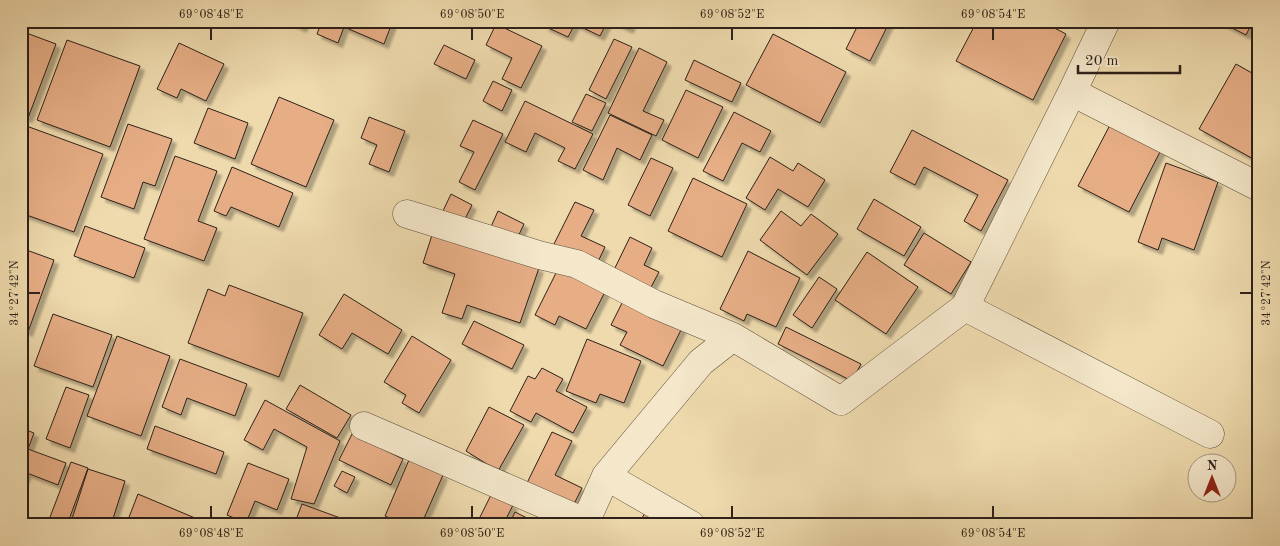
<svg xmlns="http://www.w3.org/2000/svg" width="1280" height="546" font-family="'Old Standard TT',serif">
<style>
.building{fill:#e7ae86;stroke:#2d2019;filter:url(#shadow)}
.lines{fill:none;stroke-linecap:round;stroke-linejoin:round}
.street-casing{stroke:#5d4e3e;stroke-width:29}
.street{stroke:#f4e7ca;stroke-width:28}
.ticks{fill:none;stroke:#2d2019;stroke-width:2}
.neatline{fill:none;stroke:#2d2019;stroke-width:2}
.ticks-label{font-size:12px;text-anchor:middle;fill:#2d2019}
</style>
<defs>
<filter id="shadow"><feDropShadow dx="4.5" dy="4.5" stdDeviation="1" flood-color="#0004"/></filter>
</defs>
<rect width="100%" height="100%" fill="#eedaad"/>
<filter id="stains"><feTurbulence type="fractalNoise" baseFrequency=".004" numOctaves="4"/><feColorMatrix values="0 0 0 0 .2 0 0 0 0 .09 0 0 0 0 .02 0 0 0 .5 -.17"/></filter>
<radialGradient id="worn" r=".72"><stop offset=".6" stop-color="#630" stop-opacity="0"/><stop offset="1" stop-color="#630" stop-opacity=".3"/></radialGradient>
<path class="building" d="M288,21h17l-3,7z
M322,21h66l4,2 -8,21 -40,-17 -6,16 -21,-9z
M547,21h58l2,1 -7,14 -25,-12 -7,13 -24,-11z
M612,21h20l-3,8z
M860,21h30l-20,40 -24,-12z
M977,21h64l25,13 -33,66 -77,-39z
M1218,21h35l-7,14z
M496,24l46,22 -21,42 -19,-9 10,-21 -26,-13z
M21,31l35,13 -28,74 -7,-2z
M773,34l73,38 -26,51 -74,-38z
M614,39l18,8 -26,52 -17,-9z
M67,40l73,26 -30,81 -73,-27z
M179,43l45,21 -18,37 -25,-12 -4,9 -20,-9z
M444,45l31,15 -9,19 -32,-15z
M639,48l28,14 -24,49 21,9 -8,16 -48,-23z
M694,60l47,23 -9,19 -47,-22z
M1236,64l23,13v81l-2,3 -58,-32z
M493,81l19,9 -10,21 -19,-10z
M686,90l37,17 -25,51 -36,-18z
M586,94l20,9 -14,28 -20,-9z
M279,97l55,23 -28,67 -55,-23z
M525,101l68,33 -18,35 -17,-8 7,-13 -30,-15 -9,19 -21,-10z
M208,108l40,15 -13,36 -41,-16z
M734,112l37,19 -11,21 -18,-9 -19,38 -20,-10z
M610,115l42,20 -12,25 -23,-12 -14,32 -20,-10z
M369,117l36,14 -16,41 -20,-8 8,-19 -16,-7z
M473,120l30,14 -28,56 -16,-8 15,-30 -14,-6z
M21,124l82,30 -29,78 -53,-19z
M128,124l44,15 -17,47 -12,-4 -9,27 -33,-12z
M1110,125l51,25 -32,62 -51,-26z
M912,130l96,50 -27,51 -17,-10 14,-26 -54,-28 -9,18 -25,-13z
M175,156l42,15 -19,50 19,7 -13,33 -60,-22z
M770,157l23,14 5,-8 27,17 -17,27 -30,-18 -13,21 -19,-12z
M651,158l22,10 -23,48 -22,-11z
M1166,163l52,19 -24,68 -32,-12 -4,12 -20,-8z
M232,167l61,26 -14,34 -48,-20 -5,9 -12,-5z
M693,178l54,26 -25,53 -54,-26z
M451,194l21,11 -10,20 -21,-10z
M874,199l47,28 -17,29 -47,-27z
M575,202l19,8 -13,26 24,11 -10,21 -43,-20z
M498,211l26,13 -8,17 -26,-12z
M781,211l20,15 10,-12 27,20 -31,41 -47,-35z
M85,226l60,22 -11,30 -60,-22z
M433,232l106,36 -19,55 -53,-18 -5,14 -20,-6 13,-39 -32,-11z
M924,233l47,29 -20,32 -47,-29z
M630,237l22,11 -8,17 15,7 -10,19 -37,-17z
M21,248l33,12 -26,72 -7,-3z
M748,251l52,27 -24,49 -29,-13 -3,7 -24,-12z
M867,252l51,35 -32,47 -51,-34z
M561,263l47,23 -22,43 -27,-13 -4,9 -20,-10z
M819,277l18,12 -25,39 -19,-13z
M229,285l74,28 -24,64 -91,-34 20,-54 17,7z
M344,294l58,36 -14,24 -36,-21 -10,16 -23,-14z
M624,299l58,29 -19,38 -43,-21 7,-13 -16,-7z
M53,314l59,21 -19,52 -59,-21z
M474,321l50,24 -12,24 -50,-25z
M786,327l75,37 -9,17 -74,-37z
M117,336l53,20 -29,80 -54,-20z
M412,336l39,24 -32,53 -17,-10 4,-8 -22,-13z
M587,339l54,22 -17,42 -24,-9 -4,9 -30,-12z
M180,359l67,25 -12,32 -48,-18 -6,17 -19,-8z
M542,368l21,11 -7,12 31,16 -14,26 -37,-20 -5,9 -21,-11 18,-35 7,3z
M300,385l51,30 -14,23 -51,-29z
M66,387l23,8 -19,53 -24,-9z
M265,400l75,41 -26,63 -23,-5 16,-52 -33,-18 -11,21 -19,-10z
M489,407l35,18 -26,46 -32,-20z
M155,426l69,26 -8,22 -69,-25z
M21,428l13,5 -6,16 38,14 -8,22 -31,-12 -6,13z
M552,432l20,9 -17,34 27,13 -9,18 -46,-23z
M352,434l51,25 -12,26 -52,-25z
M409,460l34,15 -22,50h-16l-20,-9z
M71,462l17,6 -21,57h-20z
M248,463l41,16 -12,31 -22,-9 -9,22 -19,-8z
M88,469l37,12 -14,44h-41z
M342,471l13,6 -8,16 -13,-7z
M492,493l21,12 -10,20h-27z
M138,494l57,24 -2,7h-67z
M302,504l41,15 -2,6h-47z
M515,512l26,13h-32z
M645,513l19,12h-26z"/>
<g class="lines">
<g class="street-casing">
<path id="street" d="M1072,92l187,95
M407,214l132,41 38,9 77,40 79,33
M965,307l245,127
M364,426l221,96
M606,476l85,49
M584,525l22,-49 95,-114 32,-25 108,64 124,-94 107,-215 34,-71"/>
</g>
<use href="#street" class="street"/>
</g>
<path class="ticks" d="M211,28v12M472,28v12M732,28v12M993,28v12M28,293h12M1240,293h12M211,506v12M472,506v12M732,506v12M993,506v12"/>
<rect width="1280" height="546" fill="none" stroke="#eedaad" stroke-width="55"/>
<g transform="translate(1212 478)"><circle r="24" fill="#f4e7ca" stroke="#a49783"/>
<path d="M0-4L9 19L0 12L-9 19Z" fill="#8f2418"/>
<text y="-8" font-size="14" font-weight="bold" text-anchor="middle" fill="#2d2019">N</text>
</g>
<path d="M1078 65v8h102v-8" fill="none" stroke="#2d2019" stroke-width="2.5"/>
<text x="1085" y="65" font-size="15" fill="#2d2019" stroke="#f4e7ca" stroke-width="4" paint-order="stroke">20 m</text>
<rect x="28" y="28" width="1224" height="490" class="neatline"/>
<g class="ticks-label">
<text x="211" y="18">69°08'48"E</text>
<text x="472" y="18">69°08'50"E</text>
<text x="732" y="18">69°08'52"E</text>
<text x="993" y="18">69°08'54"E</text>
<text transform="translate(14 293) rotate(-90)" y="4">34°27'42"N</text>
<text transform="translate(1266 293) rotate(-90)" y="4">34°27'42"N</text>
<text x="211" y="537">69°08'48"E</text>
<text x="472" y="537">69°08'50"E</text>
<text x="732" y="537">69°08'52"E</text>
<text x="993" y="537">69°08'54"E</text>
</g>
<rect width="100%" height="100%" filter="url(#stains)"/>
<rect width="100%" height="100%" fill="url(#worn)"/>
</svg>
